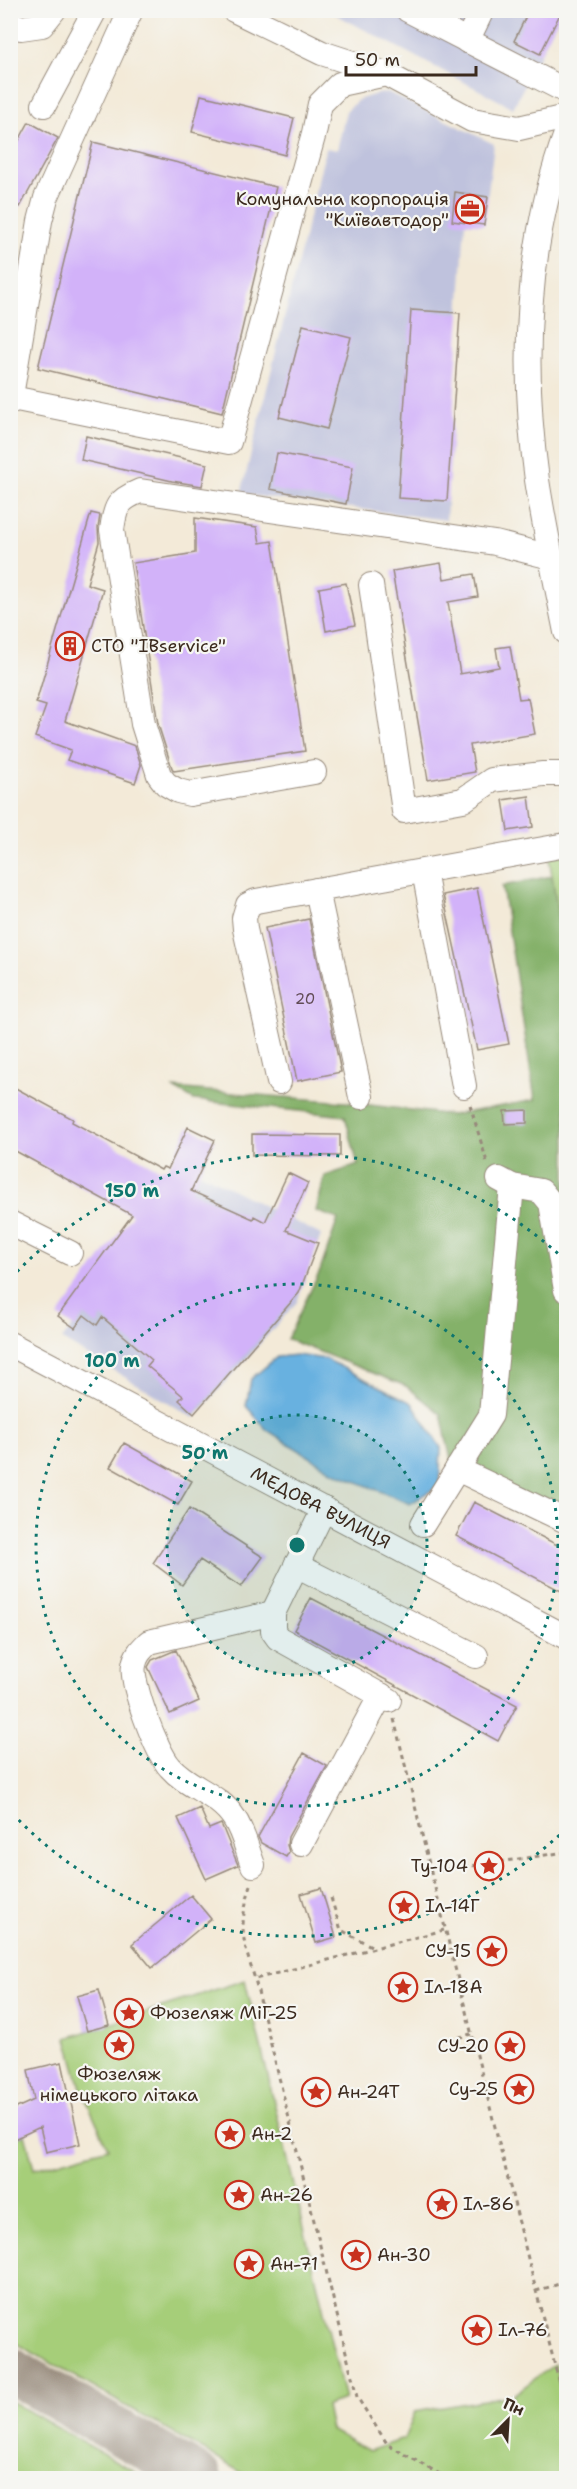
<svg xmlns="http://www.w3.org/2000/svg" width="577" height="2489" font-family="'Shantell Sans',sans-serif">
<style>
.industrial{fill:#bfc2dd}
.green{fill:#a6ce79;stroke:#707c4c;stroke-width:1.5}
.forest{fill:#84b169;stroke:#606e44;stroke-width:1.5}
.water{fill:#68b1e0;stroke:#526e7f;stroke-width:1.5}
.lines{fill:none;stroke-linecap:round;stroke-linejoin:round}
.taxiway{stroke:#978a7b;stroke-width:46}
.building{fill:#d2b2f9}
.minor-casing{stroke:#978a7b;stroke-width:26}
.path{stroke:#978a7b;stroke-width:3;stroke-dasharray:4.5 4.5;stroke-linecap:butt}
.minor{stroke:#fff;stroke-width:24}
.ring{fill:none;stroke:#0f766e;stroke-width:3;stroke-dasharray:3 6}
.labels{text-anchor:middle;stroke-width:4.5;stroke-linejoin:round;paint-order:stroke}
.number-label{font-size:15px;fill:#614c55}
.poi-label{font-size:18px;fill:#3b2a1e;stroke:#f6f6f2;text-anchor:start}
.street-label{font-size:18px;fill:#3b2a1e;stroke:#f6f6f2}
.centre{fill:#0f766e;stroke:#f6f6f2;stroke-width:3}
.ring-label{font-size:18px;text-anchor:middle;font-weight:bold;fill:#0f766e;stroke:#f6f6f2;stroke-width:4.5;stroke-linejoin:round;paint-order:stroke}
</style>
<rect width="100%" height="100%" fill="#f6f6f2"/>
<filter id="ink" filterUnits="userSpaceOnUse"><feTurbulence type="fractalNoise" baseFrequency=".0167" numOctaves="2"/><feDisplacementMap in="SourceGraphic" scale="12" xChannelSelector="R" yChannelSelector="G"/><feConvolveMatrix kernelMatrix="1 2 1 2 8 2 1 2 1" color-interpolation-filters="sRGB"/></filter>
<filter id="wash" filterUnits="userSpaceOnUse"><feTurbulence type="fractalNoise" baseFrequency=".008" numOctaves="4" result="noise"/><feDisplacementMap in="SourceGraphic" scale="24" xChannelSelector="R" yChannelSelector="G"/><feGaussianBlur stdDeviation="1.35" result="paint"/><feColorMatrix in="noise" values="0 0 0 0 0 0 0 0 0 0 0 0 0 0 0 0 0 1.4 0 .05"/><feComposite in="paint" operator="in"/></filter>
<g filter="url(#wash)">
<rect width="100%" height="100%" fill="#f3ead8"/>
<path class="industrial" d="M329,11h233l-49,97z
M389,93l105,51 -10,81 -19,-2 -19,297 -205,-26 85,-346 11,2 9,-39 12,-11 18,-6z
M197,1171l124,64 -24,67 -103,116 -132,-78z"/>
<path class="green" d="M566,854v110l-17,-107z
M245,1980l100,420 -19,6 5,24 38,21 35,-12 11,-27 98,-17 42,-31 5,22 6,4v88h-315l-240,-138 -1,-199 15,-7 9,35 74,-21 -27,-60 -14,-50z
M10,2401h1l135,77h-135z"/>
<path class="forest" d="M552,876l14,95v544l-115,-55 -10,-46 -35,-28 -119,-47 33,-68 18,-52 -22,-8 9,-35 33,-11 -13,-49 -151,-16 -21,-12 172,14 107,13 83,-15 -33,-214z"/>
<path class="water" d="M296,1355l30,4 86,44 29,45 -2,38 -29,18 -78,-33 -65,-41 -21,-24 5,-27 26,-22z"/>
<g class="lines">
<path class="taxiway" d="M10,2370l189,108"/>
</g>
<g id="blocks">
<path class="building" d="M529,10h33l-22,44 -26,-13z
M201,95l93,23 -9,37 -93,-23z
M29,122l29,16 -38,69 -10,-5v-45z
M93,142l183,45 -54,226 -184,-45z
M455,192l33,5 -4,28 -32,-4z
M411,310l49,3 -13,188 -49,-3z
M303,325l48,12 -24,92 -48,-12z
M86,436l121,28 -5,22 -30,-5 -91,-21z
M277,453l76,14 -7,37 -76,-15z
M91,513l9,2 -2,13 1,14 -12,42 16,5 -38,132 70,25 6,19 -6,18 -68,-23 4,-10 -36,-13 11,-31 -10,-3z
M195,518l62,9 3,16 12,-2 33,210 -131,20 -2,-3 -14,-44 -25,-161 62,-10z
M441,563l3,16 30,-5 4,23 -30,5 12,72 39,-7 -3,-19 14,-2 9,53 9,-1 7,36 -65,11 5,27 -47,8 -36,-209z
M346,583l9,42 -29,6 -7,-43z
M529,796l4,31 -25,4 -5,-31z
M477,888l32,156 -32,6 -34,-155z
M309,919l32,153 -44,9 -32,-153z
M10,1085l63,34 -1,3 89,48 2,-3 5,2 20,-42 27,13 -24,51 62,28 1,-3 11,6 23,-49 20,10 -22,47 32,13 -19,50 -105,121 -15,-14 4,-4 -36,-30 5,-6 -50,-43 -5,8 -13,-10 -9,13 -17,-12 74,-101 -122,-67z
M527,1110v13l-22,1 -1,-13z
M252,1134l88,1v21l-88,-1z
M124,1443l68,38 -14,24 -68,-38z
M474,1502l93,48v44l-111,-58z
M189,1509l74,48 -22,30 -41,-27 -18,25 -29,-22z
M311,1598l206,107 -19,36 -204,-111z
M176,1650l23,51 -29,13 -22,-47 4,-7z
M304,1753l23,13 -39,71 -1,8 2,7 -3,5 -25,-14 -3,-6z
M200,1808l9,21 12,-5 1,2 16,39 -32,14 -28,-61z
M321,1888l15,49 -20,6 -15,-49z
M191,1895l20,24 -59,49 -20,-24z
M99,1990l10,35 -22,6 -10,-35z
M62,2062l18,82 -34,8 -6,-25 -30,14v-30l24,-11 -6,-30z"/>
</g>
</g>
<g filter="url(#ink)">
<use href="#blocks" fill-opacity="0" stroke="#978a7b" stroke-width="1.5"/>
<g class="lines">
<g class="minor-casing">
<g id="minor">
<path d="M234,10l88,43 64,21 86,46 47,8 47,-11"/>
<path d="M408,10l158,81"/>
<path d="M10,23l11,5 21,-3 12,-15"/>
<path d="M467,41l15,-31"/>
<path d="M44,105l51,-95"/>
<path d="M566,134c-40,109 -45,232 -29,346 8,51 19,102 29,152"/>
<path d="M12,398l217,44 85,-309 6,-29 20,-20 46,-10"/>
<path d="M10,402l30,-181 6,-23 85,-188"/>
<path d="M371,585l33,226 59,-11 29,-20 51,-6h23"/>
<path d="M314,772l-124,22 -12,-3 -12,-7 -7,-9 -16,-51 -31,-194c3,-24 6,-30 28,-39l355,52 56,14"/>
<path d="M424,871l40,215"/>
<path d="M317,890l44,207"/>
<path d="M279,1082l-34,-153 -1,-11 4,-13 8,-4 310,-56"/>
<path d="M499,1179l13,7 29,5 10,12 15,87"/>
<path d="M10,1223l60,30"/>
<path id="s1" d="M10,1344l556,293"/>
<path d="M457,1469l109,52"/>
<path d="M324,1509l-51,104v18l5,7 111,62"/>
<path d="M423,1524l68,-109 21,-229"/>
<path d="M296,1565l180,91"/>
<path d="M301,1844l80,-149"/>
<path d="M253,1865c-6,-15 -10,-34 -19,-47 -15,-24 -46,-30 -64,-51 -13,-14 -40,-84 -36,-102 2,-11 8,-16 15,-23l124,-29"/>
</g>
</g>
<path class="path" d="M470,1105l17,57
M394,1719l37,153
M566,1852l-135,20 129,514 6,4
M251,1885c-13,41 -9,55 4,94
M331,1898l10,32 32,17
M444,1930l-189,49 102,418 31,48 59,33
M450,2040l21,-6
M536,2291l30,-9"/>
<use href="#minor" class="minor"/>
</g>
</g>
<circle cx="297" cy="1545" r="130" fill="#0f766e" fill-opacity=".12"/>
<g class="ring">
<circle cx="297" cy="1545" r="130"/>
<circle cx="297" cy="1545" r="261"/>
<path d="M566 1829A391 391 0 0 1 11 1812M11 1278A391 391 0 0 1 566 1261"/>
</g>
<defs>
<g id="office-ring" transform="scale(1.5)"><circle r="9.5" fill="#f6f6f2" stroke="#c8321e" stroke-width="1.5"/><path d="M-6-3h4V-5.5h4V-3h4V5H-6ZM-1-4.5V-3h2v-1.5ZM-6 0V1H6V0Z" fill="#c8321e"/></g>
<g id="building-ring" transform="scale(1.5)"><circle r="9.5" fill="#f6f6f2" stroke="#c8321e" stroke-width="1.5"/><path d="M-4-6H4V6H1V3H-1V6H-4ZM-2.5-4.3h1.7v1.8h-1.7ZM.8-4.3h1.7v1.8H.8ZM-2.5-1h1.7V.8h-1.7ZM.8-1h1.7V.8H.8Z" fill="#c8321e"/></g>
<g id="sight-ring" transform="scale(1.5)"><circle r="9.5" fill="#f6f6f2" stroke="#c8321e" stroke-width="1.5"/><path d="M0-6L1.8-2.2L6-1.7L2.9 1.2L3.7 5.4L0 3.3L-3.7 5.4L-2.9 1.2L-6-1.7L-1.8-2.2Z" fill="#c8321e"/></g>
</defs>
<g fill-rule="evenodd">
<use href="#office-ring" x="470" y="209"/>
<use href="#building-ring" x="70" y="646"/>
<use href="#sight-ring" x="489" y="1866"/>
<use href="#sight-ring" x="404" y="1906"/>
<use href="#sight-ring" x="492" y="1951"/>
<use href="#sight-ring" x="403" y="1987"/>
<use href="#sight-ring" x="129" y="2013"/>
<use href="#sight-ring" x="119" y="2045"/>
<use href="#sight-ring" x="510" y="2046"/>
<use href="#sight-ring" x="519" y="2089"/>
<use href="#sight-ring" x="316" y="2092"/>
<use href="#sight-ring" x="230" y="2134"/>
<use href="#sight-ring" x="239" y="2195"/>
<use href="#sight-ring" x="442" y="2204"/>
<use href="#sight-ring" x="356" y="2255"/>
<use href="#sight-ring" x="249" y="2264"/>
<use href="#sight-ring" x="477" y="2330"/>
</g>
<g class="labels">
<g class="number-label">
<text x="305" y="1004">20</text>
</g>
<g class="poi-label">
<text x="449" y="205" text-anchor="end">Комунальна корпорація<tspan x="449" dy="21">"Київавтодор"</tspan></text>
<text x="91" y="652">СТО "IBservice"</text>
<text x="468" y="1872" text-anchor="end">Ту-104</text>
<text x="425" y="1912">Іл-14Г</text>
<text x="471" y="1957" text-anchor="end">СУ-15</text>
<text x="424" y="1993">Іл-18А</text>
<text x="150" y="2019">Фюзеляж МіГ-25</text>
<text x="489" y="2052" text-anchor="end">СУ-20</text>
<text x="119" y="2080" text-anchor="middle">Фюзеляж<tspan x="119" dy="21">німецького літака</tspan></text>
<text x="498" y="2095" text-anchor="end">Су-25</text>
<text x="337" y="2098">Ан-24Т</text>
<text x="251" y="2140">Ан-2</text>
<text x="260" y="2201">Ан-26</text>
<text x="463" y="2210">Іл-86</text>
<text x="377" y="2261">Ан-30</text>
<text x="270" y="2270">Ан-71</text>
<text x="498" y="2336">Іл-76</text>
</g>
<g class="street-label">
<text dy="6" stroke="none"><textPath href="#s1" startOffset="351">МЕДОВА ВУЛИЦЯ</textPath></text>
</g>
</g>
<circle cx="297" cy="1545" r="9" class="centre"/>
<g class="ring-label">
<text x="132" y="1197">150 m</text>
<text x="112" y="1367">100 m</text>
<text x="205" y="1459">50 m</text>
</g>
<rect width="577" height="2489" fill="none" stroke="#f6f6f2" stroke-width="36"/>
<g transform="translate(508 2420) rotate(24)" stroke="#f6f6f2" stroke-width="4.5" paint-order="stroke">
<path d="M0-4.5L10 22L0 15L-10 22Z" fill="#3b2a1e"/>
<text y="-9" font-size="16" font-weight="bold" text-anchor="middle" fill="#3b2a1e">Пн</text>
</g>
<path d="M346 66v9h130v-9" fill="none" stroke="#3b2a1e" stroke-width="3"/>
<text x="355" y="66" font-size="18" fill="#3b2a1e" stroke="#f6f6f2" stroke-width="4.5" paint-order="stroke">50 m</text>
</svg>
